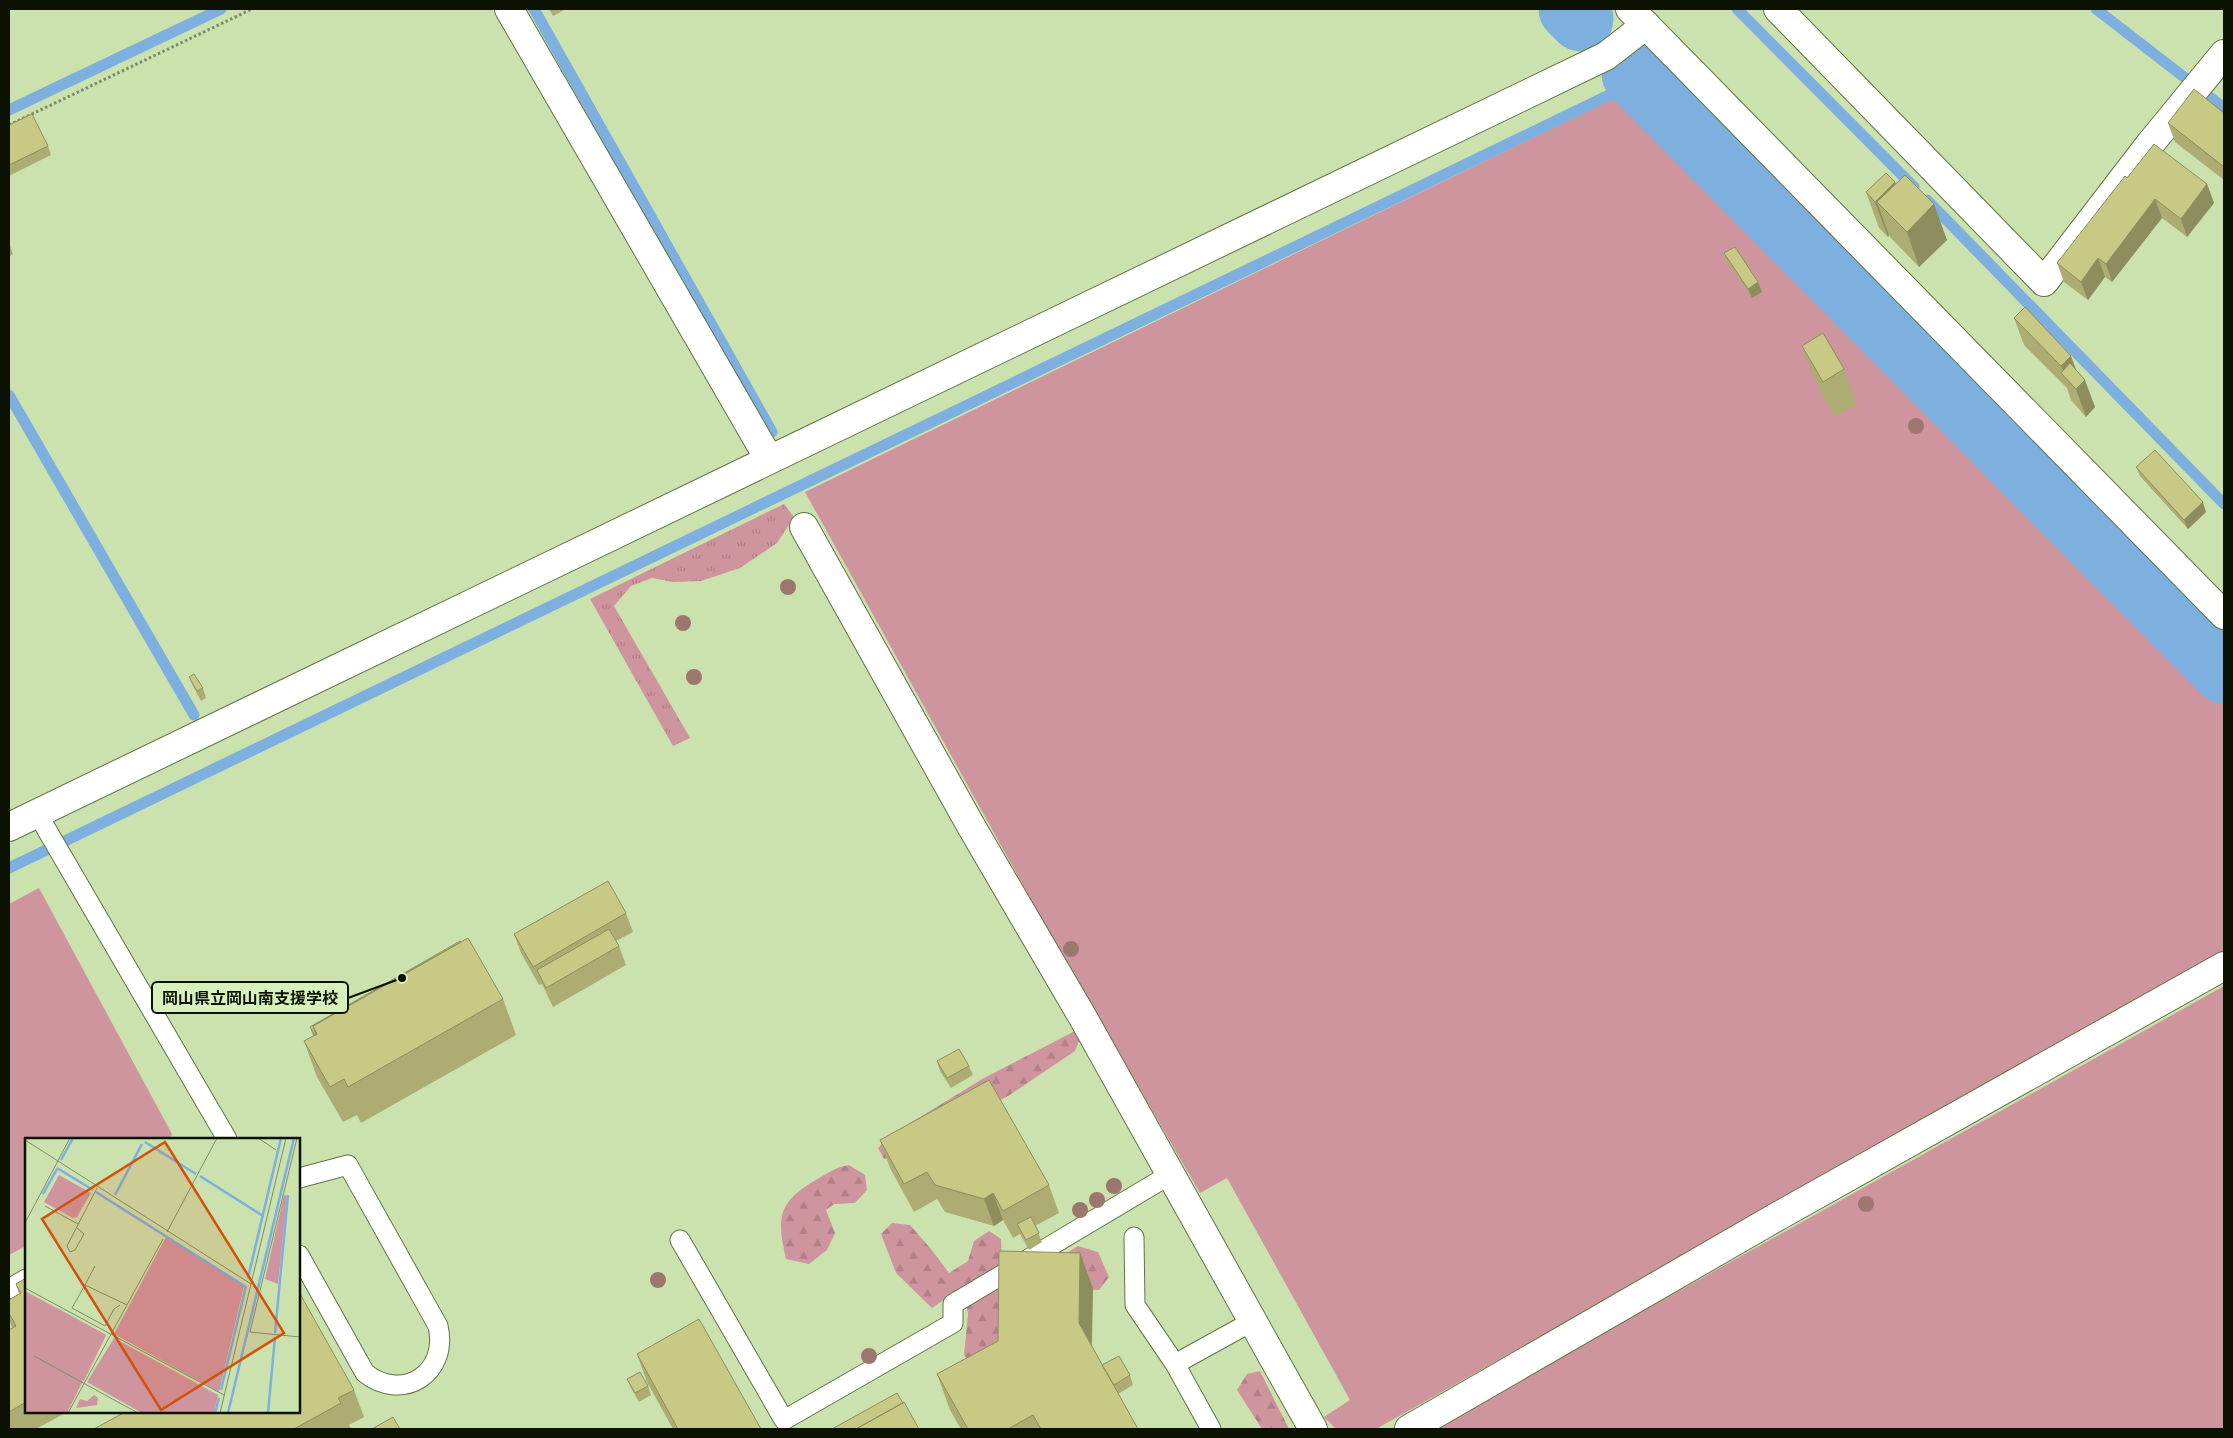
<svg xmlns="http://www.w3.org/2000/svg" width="2233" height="1438" font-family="'Asap Condensed','Noto Sans JP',sans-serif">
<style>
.grass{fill:url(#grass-tufts)}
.forest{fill:url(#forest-firs)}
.garden{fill:#cf959f}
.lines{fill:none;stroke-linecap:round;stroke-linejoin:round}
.stream{stroke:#7dafdf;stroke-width:11}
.river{stroke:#7dafdf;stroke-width:65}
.lane-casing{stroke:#607444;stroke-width:21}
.street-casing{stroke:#607444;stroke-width:30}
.secondary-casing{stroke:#607444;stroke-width:30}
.path{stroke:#7b8b66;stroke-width:3;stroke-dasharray:2.5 2.5;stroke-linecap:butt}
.lane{stroke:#fff;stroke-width:19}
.street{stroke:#fff;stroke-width:28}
.secondary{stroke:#fff;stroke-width:28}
.tree{fill:#9b776d}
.wall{fill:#adad73}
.shaded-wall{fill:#8d8d5e}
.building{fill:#c9c986;stroke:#8d8d5e}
.inset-river{fill:none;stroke:#7dafdf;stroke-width:2.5}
.inset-road{fill:none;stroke:#7e8f69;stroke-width:1}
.view{fill:#d2520b;fill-opacity:0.15;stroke:#d2520b;stroke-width:2.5}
.inset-edge{fill:none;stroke:#0b1202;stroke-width:2.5}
.leader{fill:none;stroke:#0b1202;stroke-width:2}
.callout-dot{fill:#0b1202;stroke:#d8f0bb;stroke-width:2}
.callout{fill:#d8f0bb;stroke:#0b1202;stroke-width:2}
.callout-label{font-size:16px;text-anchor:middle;font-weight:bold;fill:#0b1202}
</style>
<defs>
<pattern id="grass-tufts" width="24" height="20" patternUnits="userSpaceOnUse" patternTransform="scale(1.25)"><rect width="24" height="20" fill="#cf959f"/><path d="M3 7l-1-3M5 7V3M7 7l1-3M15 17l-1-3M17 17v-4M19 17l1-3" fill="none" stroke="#b07f87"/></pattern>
<pattern id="forest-firs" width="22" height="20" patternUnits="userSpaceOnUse" patternTransform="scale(1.25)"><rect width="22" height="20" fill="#cf959f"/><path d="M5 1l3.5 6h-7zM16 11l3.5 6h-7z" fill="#b07f87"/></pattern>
</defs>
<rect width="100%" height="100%" fill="#cbe2ae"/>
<path class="grass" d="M784,504l10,13 -17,26 -37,25 -39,13 -28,1 -21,-4 -21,8 -17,20 76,132 -17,8 -83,-147z"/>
<path class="forest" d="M1075,1031l5,8 -5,12 -67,45 -106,58 -18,5 -6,-11 11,-12 95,-58z
M849,1165l16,10 2,15 -12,13 -21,1 -8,6 9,23 -8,17 -18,14 -23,-5c-9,-40 -9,-56 28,-78 12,-7 22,-14 35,-16z
M892,1223l18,2 21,24 18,24 19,-12 6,-20 15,-10 12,8 1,23 49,1 27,-17 20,6 11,25 -10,13 -90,-4 -3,79 -27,10 -15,-20 4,-41 -2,-9 -15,-10 -19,13 -36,-35 -15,-39z
M1260,1371l29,58h-27l-25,-39 10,-16z"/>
<path class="garden" d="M1631,90l593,607v254l-848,478h-40l-12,-12 26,-17 -123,-222 -27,15 -156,-270 -239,-431z
M39,888l133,246 -2,5h-144v107l-17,9v-351z
M2224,986v443h-792z"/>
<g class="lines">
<path class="stream" d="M534,9l238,423
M1737,9l177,178
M2096,9l128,99
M9,110l212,-101
M1927,200l297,304
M9,395l185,320
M9,868l1631,-788"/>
<path class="river" d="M1571,9l10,10
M1634,74l590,597"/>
<g class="lane-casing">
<path id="lane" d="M37,813l190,326
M299,1178l49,-13 90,161c11,47 -35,77 -73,47l-66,-118
M1134,1237l1,68 40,59 36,65
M680,1240l104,180 169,-97v-19l218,-130
M9,1289l17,-10
M1175,1364l78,-43"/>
</g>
<g class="street-casing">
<path id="street" d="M509,9l260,450
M1630,9l594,606
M1778,9l266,273 106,-138 74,-90
M804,527l167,299 111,190 231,413
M1409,1429l371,-214 444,-249"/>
</g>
<g class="secondary-casing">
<path id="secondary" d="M9,827l1597,-771 40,-31"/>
</g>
<path class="path" d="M9,125l243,-116"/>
<use href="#lane" class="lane"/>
<use href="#street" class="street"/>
<use href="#secondary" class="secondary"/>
</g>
<g class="tree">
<circle cx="1916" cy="426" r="8"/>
<circle cx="788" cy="587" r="8"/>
<circle cx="683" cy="623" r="8"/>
<circle cx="694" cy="677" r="8"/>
<circle cx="1071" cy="949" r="8"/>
<circle cx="1114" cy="1186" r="8"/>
<circle cx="1097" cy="1200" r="8"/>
<circle cx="1866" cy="1204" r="8"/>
<circle cx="1080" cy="1210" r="8"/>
<circle cx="658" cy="1280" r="8"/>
<circle cx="869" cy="1356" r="8"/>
</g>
<path class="wall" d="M549,9h17l-13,7z
M2224,113v67l-49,-38 -7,-19z
M9,125l39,21 3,9 -42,21z
M2127,178l80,6 7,19 -27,34 -25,-19 -50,64 -7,-5 -17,23 -24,-18 -7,-19z
M1895,182l52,58 -28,27 -29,-30 -1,-2 -1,2 -9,-9 -13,-36z
M9,243l4,11 -4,3z
M1724,253l38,39 -10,6 -24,-35z
M2014,318l63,53 18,36 -9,10 -15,-17 -4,-12 -43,-43z
M1802,346l42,23 13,36 -22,12 -20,-36z
M2136,467l70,45 -18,17 -48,-53z
M189,677l14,11 3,10 -5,3 -8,-15z
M626,913l7,19 -17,9 3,5 7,19 -73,42 -11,-23 -3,1 -18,-32 -7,-19z
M503,999l13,36 -155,88 -4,-8 -14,7 -26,-45 -13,-36 9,-5 -3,-9z
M937,1061l32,5 4,9 -22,13 -11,-17z
M880,1140l169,45 10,28 -24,13 7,16 -13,8 -9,-16 -7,4 -10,-18 -9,6 -49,-14 -8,-13 -23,13 -24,-44z
M1080,1253l13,35 -1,58 10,19 28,10 3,10 -15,9 20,35h-177l-11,-19 -13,-36 61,-33z
M26,1278v134h41l-31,17h-27v-99l3,-2 -3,-9v-19l10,-6 -3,-10z
M637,1354l124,75h-88l-26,-47z
M627,1379l21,7 3,9 -12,7 -8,-14z
M354,1390l10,27 -15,8 2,4h-257z"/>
<path class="shaded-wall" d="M1895,182l13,35 -31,-15 12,33 -1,2 -13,-35z
M2207,184l7,19 -27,34 -6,-18z
M2155,199l7,19 -50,64 -6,-18z
M1934,204l13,36 -28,27 -12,-35z
M2098,258l7,19 -17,23 -7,-18z
M1758,282l4,10 -10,6 -4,-9z
M2071,356l10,27 -15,-5 -5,-12z
M2085,380l10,27 -9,10 -10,-28z
M2203,502l3,10 -18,17 -4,-9z
M993,1193l10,27 -9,6 -10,-27z
M1080,1253l13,35 -2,71 -12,-36z"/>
<path class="building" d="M2194,89l30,24v51l-1,2 -55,-43z
M32,114l16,32 -39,19v-40z
M2154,144l53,40 -26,35 -26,-20 -49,65 -8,-6 -17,24 -24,-19 68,-87 2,2z
M1886,173l9,9 -20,20 -9,-10z
M1905,175l29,29 -27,28 -30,-30z
M1735,247l23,35 -10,7 -24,-36z
M2025,307l46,49 -10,10 -47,-48z
M1823,333l21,36 -21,13 -21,-36z
M2070,363l15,17 -9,9 -15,-16z
M2155,450l48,52 -19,18 -48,-53z
M194,674l9,14 -6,3 -8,-14z
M608,881l18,32 -93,54 -19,-33z
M609,929l10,17 -73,42 -9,-18z
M468,938l35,61 -155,88 -4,-8 -14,8 -26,-46 13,-7 -4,-8z
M460,941l1,1 -148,84 3,9h-1l-5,-8z
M959,1049l10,17 -22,12 -10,-17z
M989,1080l60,105 -46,26 -10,-18 -9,6 -49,-14 -8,-13 -23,12 -24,-44z
M1031,1217l8,16 -13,7 -9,-16z
M999,1251l81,2 -1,70 59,106h-97l-8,-14 -25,14h-40l-31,-55 61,-33z
M26,1278v124l-17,10v-82l7,-4 -7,-13v-13l12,-7 -5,-9z
M299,1292l55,98 -16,8 3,5 -47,26h-200l31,-17h174z
M699,1319l62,110h-83l-41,-75z
M1119,1356l11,19 -16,10 -12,-20z
M640,1372l8,14 -13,7 -8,-14z
M897,1393l6,10 -47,26h-24z
M904,1402l15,27h-63z
M393,1417l7,12h-28z"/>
<g transform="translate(25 1138)">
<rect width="275" height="275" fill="#cbe2ae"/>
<path d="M0,153l81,44 -39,78h-42z" fill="#cf959f"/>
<path d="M32,170l49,27 -22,46 -5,-5 19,-32v-7l-42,-25zM69,257l4,3 -1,7 -21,3 4,-9 7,2z" fill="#cf959f"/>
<path d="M259,57l3,1 -9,88 -13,-5z" fill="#cf959f"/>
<path d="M34,37l32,18 -14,24 -4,1 -29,-16zM141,99l78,49 -25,106 -105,-58zM89,200l104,57 -4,18h-72l-55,-31z" fill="#cf959f"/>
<path class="inset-river" d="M120,4l51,32M36,22l12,-22M32,30l36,22M175,38l63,40M71,54l150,95M18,56l14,-25M90,57l27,-51M223,140l33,-140M250,195l13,-138M196,252l25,-104M190,275l4,-15M203,275l66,-275M243,275l7,-76"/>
<path class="inset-road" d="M233,0l18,12M272,0l-47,194 50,5M0,2l226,144M20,68l33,18M0,85l45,-85M52,90l7,6 -9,16 -5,2 -3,-6 30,-58M142,94l50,-94M70,128l-10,19 42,20M60,147l-13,23 33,18 9,-17 6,-4M0,150l199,107M9,218l104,57M43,275l95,-174M195,275l66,-275"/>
<path class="view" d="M140,4l119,191 -123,77 -119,-191z"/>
<rect width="275" height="275" class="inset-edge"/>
</g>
<path class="leader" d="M402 978L348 998"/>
<circle class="callout-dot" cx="402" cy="978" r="5"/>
<rect class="callout" x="152" y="982" width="196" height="31" rx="5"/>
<g class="callout-label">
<text x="250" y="1004">岡山県立岡山南支援学校</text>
</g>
<rect width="2233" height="1438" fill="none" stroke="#0b1202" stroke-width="20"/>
</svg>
